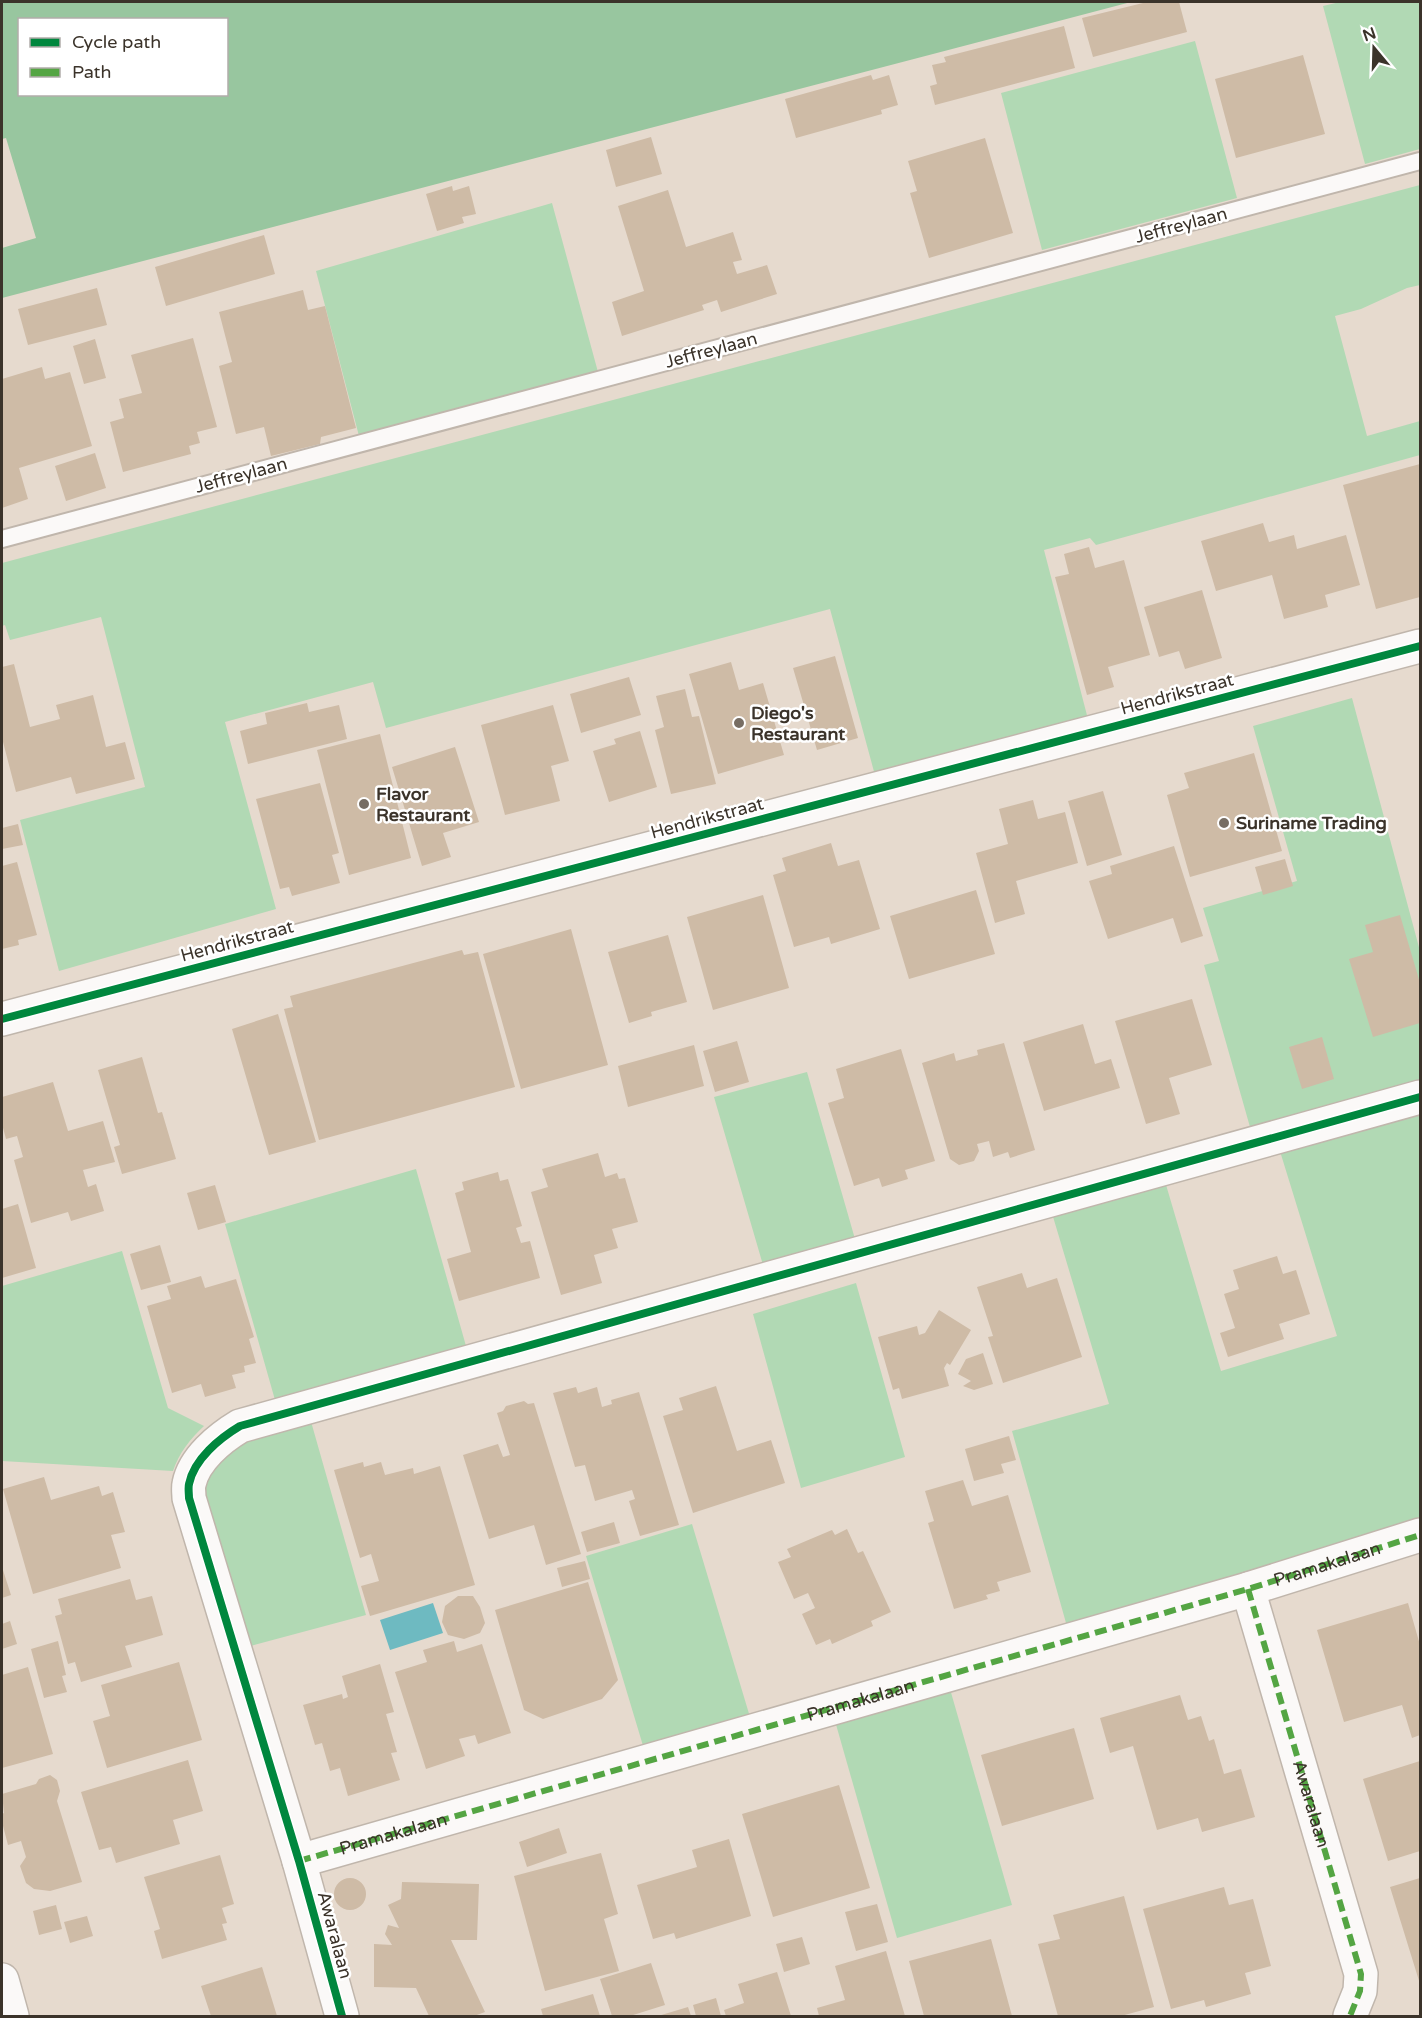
<svg xmlns="http://www.w3.org/2000/svg" width="1422" height="2018" font-family="'Varela Round',sans-serif">
<style>
.green{fill:#b1d9b4}
.forest{fill:#98c69f;fill-rule:evenodd}
.water{fill:#6ebac1}
.building{fill:#cebba6}
.lines{fill:none;stroke-linecap:round;stroke-linejoin:round}
.lane-casing{stroke:#c0b6ac;stroke-width:20}
.street-casing{stroke:#c0b6ac;stroke-width:36}
.secondary-casing{stroke:#c0b6ac;stroke-width:36}
.lane{stroke:#fbf9f8;stroke-width:16}
.street{stroke:#fbf9f8;stroke-width:33}
.secondary{stroke:#fbf9f8;stroke-width:33}
.quiet{stroke:#54a543;stroke-width:6;stroke-dasharray:12 6;stroke-linecap:butt}
.cycleway-casing{stroke:#fff;stroke-width:11}
.cycleway{stroke:#00873e;stroke-width:8}
.poi-dot{fill:#776d63;stroke:#fff;stroke-width:2}
.labels{text-anchor:middle;stroke-width:5;stroke-linejoin:round;paint-order:stroke}
.street-label{font-size:18px;fill:#3b332a;stroke:#fff}
.poi-label{font-size:18px;font-weight:bold;fill:#3b332a;stroke:#fff;text-anchor:start}
</style>
<rect width="100%" height="100%" fill="#e6dace"/>
<path class="green" d="M1340,2h80v147l-55,15 -42,-158z
M1195,41l42,157 -195,52 -41,-157z
M1420,185v100l-13,3 -46,21 -26,7 32,120 53,-15v34l-324,90 -6,-7 -46,12 45,173 -213,56 -46,-170 -444,119 -13,-46 -148,40 51,187 -217,62 -39,-151 125,-33 -44,-170 -91,23 -5,-15 -3,1v-63z
M552,203l46,169 -239,64 -43,-165z
M1352,698l68,253v132l-170,44 -46,-162 15,-4 -16,-53 94,-27 -44,-155z
M807,1072l48,167 -92,26 -49,-168z
M1420,1109v417l-352,104 -56,-199 97,-27 -58,-194 113,-32 57,193 116,-35 -58,-188z
M416,1169l50,177 -191,54 -50,-176z
M122,1251l46,157 36,18c-14,13 -25,27 -31,45l-171,-10v-175z
M856,1283l49,174 -104,31 -48,-174z
M310,1418l56,197 -123,33 -43,-165 33,-42z
M692,1524l58,193 -106,32 -58,-193z
M950,1689l62,216 -115,33 -62,-217z"/>
<path class="forest" d="M2,2h1129l-1129,296v-50l34,-10 -30,-100 -4,1zM20,20h206v74h-206z"/>
<path class="water" d="M433,1603l10,30 -53,17 -10,-30z"/>
<path class="building" d="M1147,2h32l8,30 -94,25 -11,-39z
M1064,26l11,42 -140,37 -5,-19 7,-2 -5,-19 14,-3 -2,-5z
M1303,55l22,79 -89,24 -21,-79z
M871,75l2,5 16,-5 9,30 -17,5 1,4 -86,24 -11,-39z
M651,137l11,37 -46,13 -10,-37z
M985,138l28,95 -84,25 -19,-65 7,-2 -9,-30z
M452,186l1,5 16,-5 7,28 -14,3 2,6 -27,8 -11,-37z
M668,190l18,57 47,-15 9,28 -9,2 4,12 30,-9 10,29 -56,18 -4,-12 -15,5 2,5 -82,26 -10,-34 32,-11 -26,-85z
M264,235l11,39 -109,32 -11,-39z
M97,288l10,37 -79,20 -10,-36z
M303,290l5,20 17,-4 31,122 -35,9 -1,7 -49,12 -7,-29 -28,7 -17,-68 13,-4 -13,-50z
M193,338l24,89 -20,5 3,11 -11,3 2,8 -68,18 -13,-50 14,-4 -5,-19 23,-6 -11,-38z
M95,339l11,39 -22,6 -11,-38z
M42,367l3,12 25,-7 22,74 -73,22 9,31 -26,9v-129z
M95,453l11,35 -40,13 -11,-35z
M1420,464v133l-44,12 -33,-124z
M1263,523l6,19 25,-7 3,14 49,-14 14,50 -35,10 3,12 -44,12 -12,-44 -56,16 -15,-50z
M1089,547l6,21 29,-8 26,95 -42,12 6,20 -27,8 -32,-118 14,-3 -5,-20z
M1202,590l20,68 -37,11 -6,-18 -20,6 -15,-50z
M835,656l23,82 -41,12 -24,-82z
M731,662l8,28 24,-7 21,72 -66,19 -29,-100z
M14,664l16,63 30,-8 -4,-14 37,-10 13,52 19,-5 10,37 -59,15 -5,-17 -55,15 -14,-54v-71z
M629,677l12,38 -60,18 -11,-39z
M685,689l7,28 7,-1 17,68 -45,10 -16,-64 9,-3 -8,-31z
M307,703l2,9 30,-7 8,34 -99,25 -8,-33 27,-7 -2,-11z
M553,705l16,56 -18,5 9,35 -55,14 -24,-90z
M640,731l17,56 -48,15 -16,-51 23,-7 -2,-5z
M380,734l31,124 -62,17 -32,-125z
M455,747l24,75 -36,11 8,24 -29,9 -30,-99z
M1254,753l28,98 -92,26 -23,-82 22,-7 -5,-15z
M320,783l19,70 -7,2 8,28 -48,13 -3,-9 -9,2 -24,-90z
M1103,791l19,64 -35,11 -19,-65z
M1033,800l5,19 27,-7 13,51 -62,18 9,33 -30,9 -19,-70 32,-9 -9,-35z
M18,824l5,21 -21,4v-21z
M831,843l7,23 21,-6 21,69 -49,15 -2,-7 -35,10 -21,-72 13,-4 -4,-13z
M1174,846l29,90 -22,7 -8,-25 -65,21 -19,-58 23,-7 -2,-8z
M1285,859l8,27 -30,9 -8,-28z
M17,862l20,73 -19,5 1,5 -17,4v-83z
M976,890l19,64 -86,25 -19,-63z
M763,895l26,93 -76,22 -26,-93z
M1400,915l20,68v40l-47,14 -24,-78 24,-7 -8,-27z
M571,929l37,136 -87,24 -38,-135z
M668,935l19,67 -36,10 1,4 -23,7 -21,-71z
M462,950l2,5 14,-3 37,135 -196,53 -35,-131 9,-2 -3,-11z
M1192,999l20,66 -43,13 11,36 -34,10 -31,-103z
M278,1014l38,128 -47,13 -37,-126z
M1083,1024l12,40 16,-5 9,29 -76,23 -21,-69z
M1322,1037l12,42 -32,10 -13,-42z
M737,1041l12,41 -34,10 -12,-41z
M1004,1043l31,107 -25,8 -2,-6 -15,5 -4,-16 -12,3 2,7 -5,10 -15,4 -9,-6 -28,-96 32,-10 2,8 22,-6 -1,-5z
M694,1045l10,41 -76,21 -10,-41z
M901,1049l34,112 -30,9 3,9 -26,8 -3,-9 -25,8 -26,-83 16,-5 -8,-29z
M142,1057l16,56 4,-1 14,47 -54,15 -8,-27 6,-2 -22,-75z
M53,1082l15,49 35,-10 12,41 -32,8 5,17 8,-3 8,27 -33,10 -3,-9 -37,11 -17,-63 9,-3 -6,-21 -11,3 -4,-15v-27z
M598,1153l7,24 12,-4 2,6 6,-1 13,44 -26,7 6,19 -24,7 8,28 -41,12 -30,-103 17,-5 -6,-18z
M498,1172l2,9 8,-2 14,47 -6,2 5,15 9,-2 10,37 -81,23 -12,-42 24,-7 -16,-59 9,-3 -2,-8z
M215,1185l11,37 -28,8 -11,-37z
M18,1204l18,64 -34,10v-69z
M160,1245l11,37 -30,8 -11,-36z
M1277,1256l6,18 13,-4 14,44 -31,10 5,15 -56,18 -8,-24 15,-5 -11,-34 15,-5 -6,-19z
M1022,1273l5,15 30,-10 25,79 -79,26 -15,-46 5,-1 -16,-49z
M201,1276l4,12 31,-9 18,58 -5,2 7,24 -12,3 1,6 -13,3 4,13 -31,9 -4,-13 -29,9 -25,-87 24,-7 -4,-13z
M939,1310l32,20 -21,35 -3,-2 -3,5 5,18 -47,13 -3,-11 -6,2 -15,-53 39,-11 2,9 6,-2z
M983,1353l10,31 -19,6 -11,-4 8,-5 -13,-7 8,-15z
M716,1386l21,65 34,-11 14,43 -92,30 -30,-97 20,-6 -4,-12z
M576,1387l2,6 19,-6 5,20 10,-3 -1,-4 28,-8 40,133 -39,11 -11,-35 6,-2 -3,-9 -37,11 -10,-36 -10,2 -22,-74z
M524,1401l4,3 6,-1 47,151 -35,11 -12,-40 -45,14 -26,-84 35,-11 5,13 7,-2 -13,-42 6,-2 3,-5z
M1009,1436l7,24 -15,4 3,9 -30,8 -9,-32z
M363,1462l1,5 17,-5 4,13 28,-7 1,6 26,-8 35,119 -105,31 -9,-30 18,-5 -8,-27 -11,4 -26,-88z
M44,1477l7,23 48,-14 3,10 11,-4 12,40 -14,3 10,33 -88,26 -30,-105z
M963,1480l9,26 36,-11 23,77 -34,10 3,9 -14,4 2,4 -34,10 -26,-86 6,-2 -9,-30z
M614,1522l6,21 -33,9 -6,-20z
M847,1529l11,24 5,-2 28,61 -20,9 2,5 -41,18 -2,-5 -14,6 -14,-31 13,-6 -7,-15 -14,6 -16,-37 13,-5 -4,-8 45,-19 3,5z
M585,1561l5,18 -28,8 -5,-19z
M2,1567l9,28 -9,3z
M130,1579l6,21 16,-4 11,39 -38,11 7,21 -51,15 -6,-20 -7,2 -13,-48 7,-2 -4,-15z
M588,1582l30,98 -16,19 -59,20 -19,-9 -29,-100z
M458,1596h15l7,11 5,16 -5,10 -16,6 -16,-4 -6,-13 3,-16z
M1408,1603l12,42v90l-8,3 -10,-33 -58,17 -27,-92z
M10,1621l7,23 -15,5v-25z
M58,1641l8,34 -4,1 5,16 -23,6 -13,-49z
M454,1641l3,11 25,-8 29,89 -33,11 -3,-9 -16,4 6,17 -39,13 -31,-97 32,-10 -4,-12z
M179,1662l23,78 -95,28 -14,-47 17,-5 -9,-31z
M380,1664l14,48 -8,2 11,38 -6,1 9,27 -52,16 -8,-28 -10,3 -8,-28 -7,2 -12,-40 39,-11 1,5 5,-2 -6,-21z
M28,1667l25,87 -51,14v-93z
M1180,1695l8,25 13,-4 8,25 5,-2 10,35 17,-5 14,48 -53,15 -4,-14 -41,12 -24,-84 -23,7 -10,-35z
M1074,1728l20,71 -92,27 -21,-71z
M188,1760l15,51 -30,9 7,24 -64,19 -5,-16 -12,3 -18,-58z
M1420,1761v90l-32,10 -25,-82z
M50,1775l7,5 3,11 -3,10 25,81 -32,9 -16,-2 -8,-6 -6,-17 6,-9 -5,-16 -13,4 -6,-23v-8l2,-1 -2,-19 34,-10 3,-5z
M839,1785l31,103 -97,29 -31,-103z
M559,1828l8,25 -40,14 -8,-25z
M729,1839l22,77 -75,23 -2,-6 -21,6 -16,-54 60,-18 -5,-17z
M601,1853l17,61 -14,5 15,52 -74,20 -31,-115z
M220,1855l14,49 -12,4 5,15 -5,1 5,16 -65,19 -8,-28 6,-2 -16,-52z
M334 1894a16 16 0 1 1 32 0a16 16 0 1 1-32 0Z
M1420,1878v106l-30,-97z
M402,1882l77,2 -2,56h-26l34,72 -11,4h-45l-13,-28 -42,-1v-43l18,1 -7,-11 3,-9 11,3 -11,-23 13,-6z
M1224,1887l5,18 24,-6 18,67 -26,7 6,21 -45,13 -2,-7 -33,9 -28,-100z
M1124,1896l30,111 -33,9h-63l-20,-72 22,-5 -7,-24z
M877,1904l11,38 -32,9 -11,-39z
M56,1905l6,24 -23,6 -6,-24z
M87,1916l6,20 -23,7 -6,-21z
M802,1937l8,27 -26,8 -8,-28z
M991,1939l21,77h-88l-15,-55z
M886,1951l19,65h-86l-2,-8 28,-8 -10,-34z
M651,1963l14,42 -35,11h-18l-12,-37z
M262,1967l15,49h-66l-10,-30z
M777,1972l14,44h-65l-2,-6 20,-7 -6,-19z
M593,1994l7,22h-57l-2,-7z
M716,1998l5,18h-25l-3,-11z
M688,2007l3,9h-33z"/>
<g class="lines">
<g class="lane-casing">
<path id="lane" d="M2,539l1418,-378"/>
</g>
<g class="street-casing">
<g id="street">
<path id="s1" d="M1248,1589l113,385 -1,17 -10,25"/>
<path id="s2" d="M299,1861l949,-272 172,-54"/>
<path d="M2,1980l10,36"/>
<path d="M342,2016l-43,-155 -110,-363c0,-4 -1,-10 0,-14 5,-25 31,-46 51,-58l1180,-329"/>
</g>
</g>
<g class="secondary-casing">
<path id="secondary" d="M2,1019l1418,-373"/>
</g>
<use href="#lane" class="lane"/>
<use href="#street" class="street"/>
<use href="#secondary" class="secondary"/>
<path class="quiet" d="M1248,1589l113,385 -1,17 -10,25
M299,1861l949,-272 172,-54"/>
<g class="cycleway-casing">
<path id="cycleway" d="M2,1019l1418,-373
M342,2016l-43,-155 -110,-363c0,-4 -1,-10 0,-14 5,-25 31,-46 51,-58l1180,-329"/>
</g>
<use href="#cycleway" class="cycleway"/>
</g>
<g class="poi-dot">
<circle cx="739" cy="723" r="6"/>
<circle cx="364" cy="804" r="6"/>
<circle cx="1224" cy="823" r="6"/>
</g>
<g class="labels">
<g class="street-label">
<text transform="translate(1181 225) rotate(-15)" y="6">Jeffreylaan</text>
<text transform="translate(711 350) rotate(-15)" y="6">Jeffreylaan</text>
<text transform="translate(241 475) rotate(-15)" y="6">Jeffreylaan</text>
<text transform="translate(1177 694) rotate(-15)" y="6">Hendrikstraat</text>
<text transform="translate(707 818) rotate(-15)" y="6">Hendrikstraat</text>
<text transform="translate(237 941) rotate(-15)" y="6">Hendrikstraat</text>
<text dy="6" stroke="none"><textPath href="#s2" startOffset="1070">Pramakalaan</textPath></text>
<text dy="6" stroke="none"><textPath href="#s2" startOffset="584">Pramakalaan</textPath></text>
<text dy="6" stroke="none"><textPath href="#s1" startOffset="224">Awaralaan</textPath></text>
<text dy="6" stroke="none"><textPath href="#s2" startOffset="98">Pramakalaan</textPath></text>
<text transform="translate(335 1935) rotate(75)" y="6">Awaralaan</text>
</g>
<g class="poi-label">
<text x="751" y="719">Diego's<tspan x="751" dy="21">Restaurant</tspan></text>
<text x="376" y="800">Flavor<tspan x="376" dy="21">Restaurant</tspan></text>
<text x="1236" y="829">Suriname Trading</text>
</g>
</g>
<rect width="1422" height="2018" fill="none" stroke="#3b332a" stroke-width="6"/>
<rect x="18" y="18" width="210" height="78" fill="#ffffff" stroke="#b1adaa" stroke-width="1.5"/>
<rect x="30" y="38" width="30" height="9" fill="#00873e" stroke="#b1adaa" stroke-width="1.5"/>
<text x="72" y="48" font-size="18" fill="#3b332a">Cycle path</text>
<rect x="30" y="68" width="30" height="9" fill="#54a543" stroke="#b1adaa" stroke-width="1.5"/>
<text x="72" y="78" font-size="18" fill="#3b332a">Path</text>
<g transform="translate(1374 48) rotate(341)" stroke="#ffffff" stroke-width="4.5" paint-order="stroke">
<path d="M0-4.5L10 22L0 15L-10 22Z" fill="#3b332a"/>
<text y="-9" font-size="16" font-weight="bold" text-anchor="middle" fill="#3b332a">N</text>
</g>
</svg>
